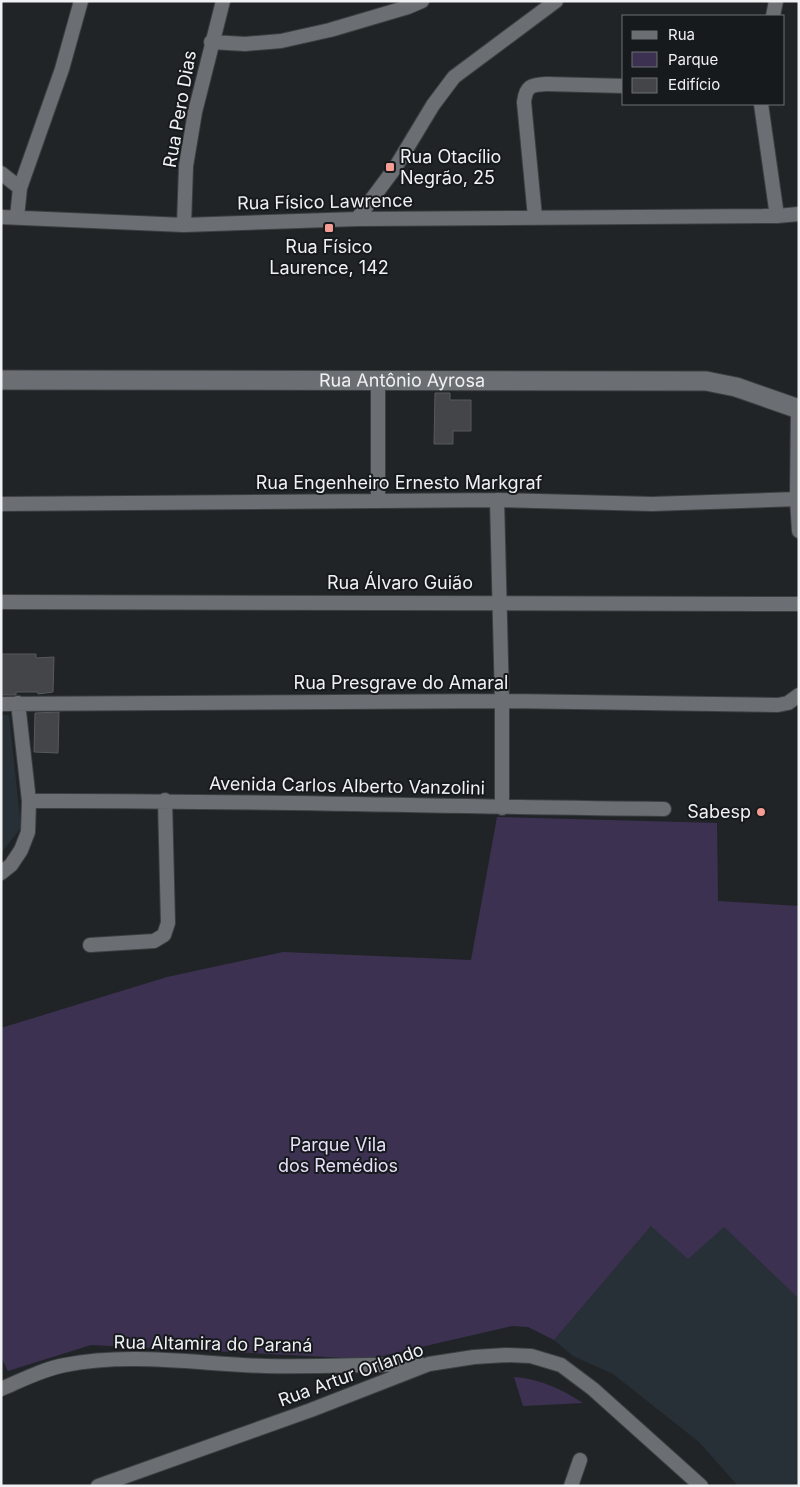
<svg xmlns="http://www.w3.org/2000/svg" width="800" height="1487" font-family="Inter,sans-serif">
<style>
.built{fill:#283037}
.green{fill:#3d3151}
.building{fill:#444549;stroke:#57595d}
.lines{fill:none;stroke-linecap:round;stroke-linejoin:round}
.street-casing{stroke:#3c3f42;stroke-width:16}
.secondary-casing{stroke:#3c3f42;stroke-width:21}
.street{stroke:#6b6f73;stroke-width:14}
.secondary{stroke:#6b6f73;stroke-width:19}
.poi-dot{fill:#f59c94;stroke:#171a1d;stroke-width:2}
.labels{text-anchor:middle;stroke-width:4;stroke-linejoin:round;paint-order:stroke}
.street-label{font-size:18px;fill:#eff1f3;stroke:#171a1d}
.poi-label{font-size:18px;fill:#eff1f3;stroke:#171a1d;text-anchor:start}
.park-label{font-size:18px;fill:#e7defa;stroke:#171a1d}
</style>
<rect width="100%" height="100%" fill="#202427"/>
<path class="built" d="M1,715h8l12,113 -20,25z
M651,1226l73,1 75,72v187h-61l-39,-44 -86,-68 -40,-18 -19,-16z"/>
<path class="green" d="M497,817l220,6 1,78 81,5v393l-75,-72 -36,32 -37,-33 -97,114 -26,-13 -16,-1 -143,33 -278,-14 -83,26 -7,-14v-329l166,-51 116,-25 188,8z
M514,1377c27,2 47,12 69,26l-60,3z"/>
<path class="building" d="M435,393h15v7h21v31h-18v13h-19z
M1,654h35v4l18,-1 -1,35 -15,2v-2h-22v3h-15z
M59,712l-1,41 -24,-1 1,-39z"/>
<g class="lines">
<g class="street-casing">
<path id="street" d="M773,16l3,-15
M211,42l34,2 36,-3 49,-11 78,-23 14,-6
M761,104l16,112
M1,173l19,15 -3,29
M20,188l42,-119 19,-68
M1,217l183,8 173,-6 420,-3 22,-2
M535,217l-11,-115c2,-17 8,-17 23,-18l77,2
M357,219l38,-51 38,-63 21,-28 102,-76
M184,225l2,-59 9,-54 28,-111
M378,380v121
M798,409l-1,90 2,32
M497,500l5,201v107
M1,504l496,-4 155,4 145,-5
M1,602l798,2
M1,704l501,-3 276,4 10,-2 11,-8
M29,801c212,-1 423,6 635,8
M1,873l10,-8 10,-15 7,-18 1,-31 -11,-98
M90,945l64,-4 10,-6 4,-12 -3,-123
M1,1389c21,-9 42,-20 64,-24 65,-13 134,-1 200,1 52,1 104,-1 155,-2
M98,1486l213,-76 118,-46 45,-7 32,-2 25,1 30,9 32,24 108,97
M571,1486l9,-26"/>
</g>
<g class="secondary-casing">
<g id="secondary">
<path id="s1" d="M1,380l705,1 30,6 63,22"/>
</g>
</g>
<use href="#street" class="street"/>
<use href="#secondary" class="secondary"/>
</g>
<g class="poi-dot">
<rect x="385" y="162" width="10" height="10" rx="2.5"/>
<rect x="324" y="223" width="10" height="10" rx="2.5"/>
<circle cx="761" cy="812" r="5"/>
</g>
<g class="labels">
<g class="street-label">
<text transform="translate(180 109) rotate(-80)" y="6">Rua Pero Dias</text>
<text transform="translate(325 202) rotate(-1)" y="6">Rua Físico Lawrence</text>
<text dy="6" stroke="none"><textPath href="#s1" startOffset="401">Rua Antônio Ayrosa</textPath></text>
<text x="399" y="489">Rua Engenheiro Ernesto Markgraf</text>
<text x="400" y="589">Rua Álvaro Guião</text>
<text x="401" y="689">Rua Presgrave do Amaral</text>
<text transform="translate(347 786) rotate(1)" y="6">Avenida Carlos Alberto Vanzolini</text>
<text transform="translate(213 1344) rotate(1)" y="6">Rua Altamira do Paraná</text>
<text transform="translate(351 1375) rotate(-20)" y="6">Rua Artur Orlando</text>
</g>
<g class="poi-label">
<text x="400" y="163">Rua Otacílio<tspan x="400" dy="21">Negrão, 25</tspan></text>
<text x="329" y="253" text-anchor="middle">Rua Físico<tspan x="329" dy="21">Laurence, 142</tspan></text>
<text x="751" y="818" text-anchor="end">Sabesp</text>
</g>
<g class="park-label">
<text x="338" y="1151">Parque Vila<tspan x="338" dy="21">dos Remédios</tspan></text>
</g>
</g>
<rect width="800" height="1487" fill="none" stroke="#eff1f3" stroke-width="5"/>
<rect x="622" y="15" width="162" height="90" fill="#171a1d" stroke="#6d7073"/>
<rect x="632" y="31" width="25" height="8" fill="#6b6f73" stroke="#6d7073"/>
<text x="668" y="40" font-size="15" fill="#eff1f3">Rua</text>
<rect x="632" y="52" width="25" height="15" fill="#3d3151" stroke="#6d7073"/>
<text x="668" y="65" font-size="15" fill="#eff1f3">Parque</text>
<rect x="632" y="78" width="25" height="15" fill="#444549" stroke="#6d7073"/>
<text x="668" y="90" font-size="15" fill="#eff1f3">Edifício</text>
</svg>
